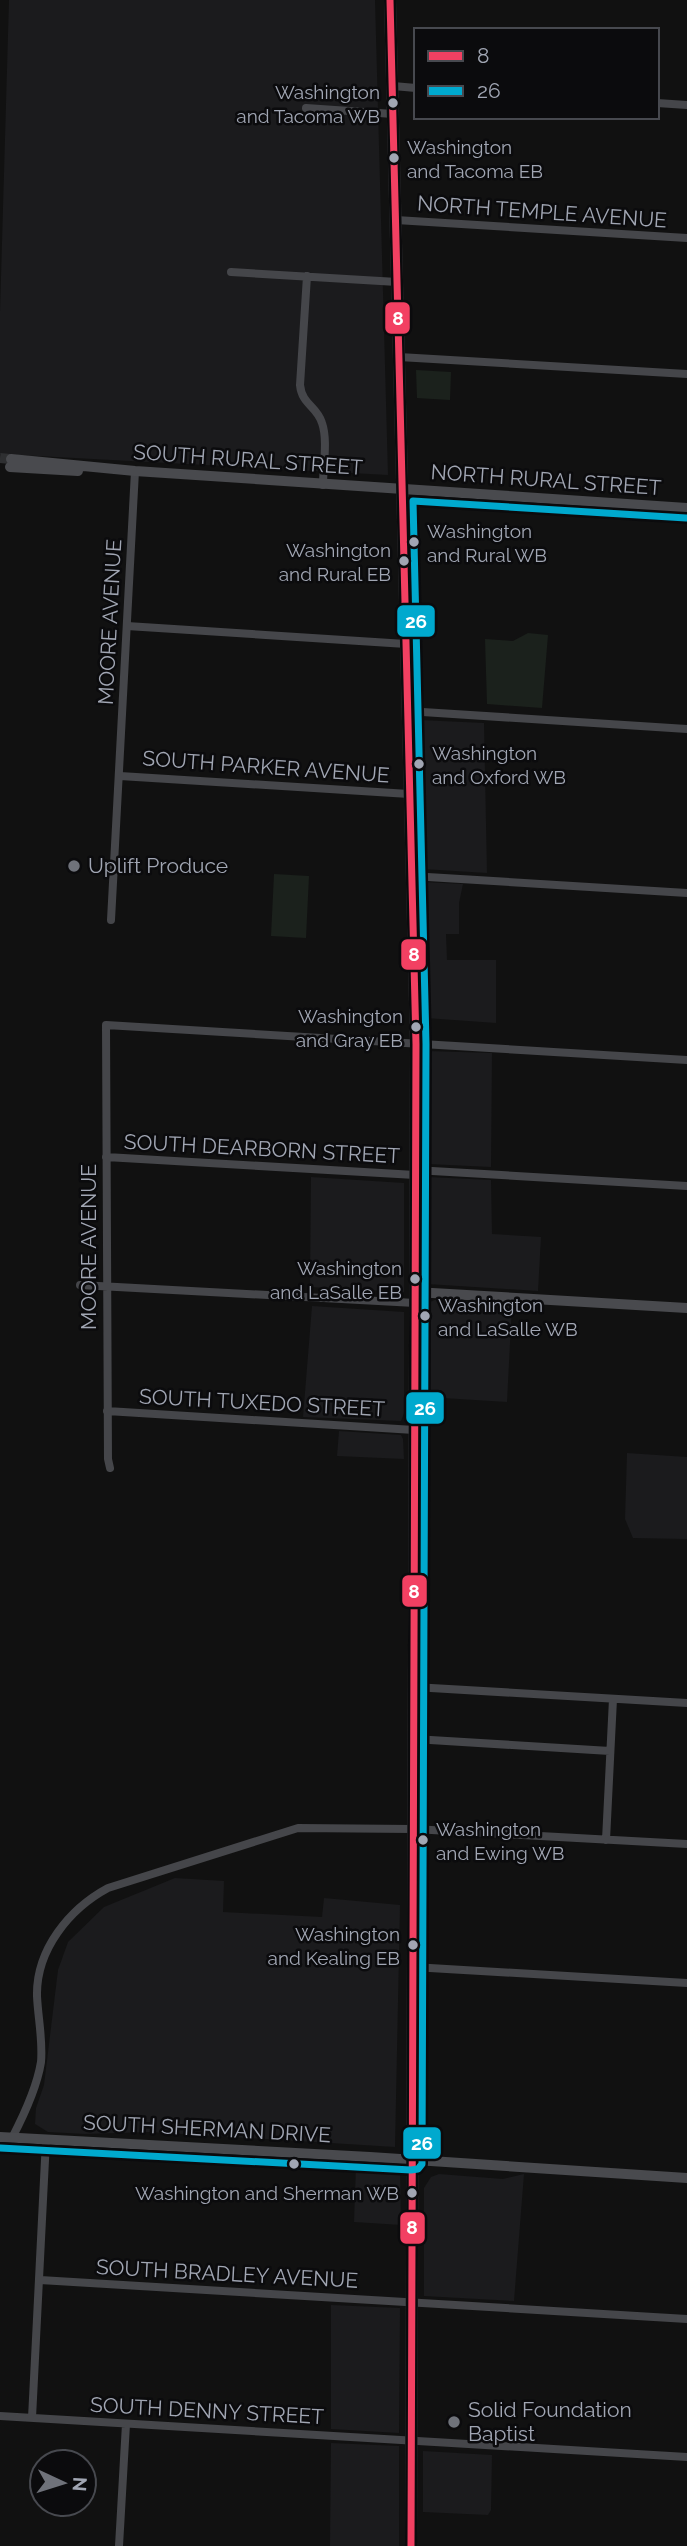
<svg xmlns="http://www.w3.org/2000/svg" width="687" height="2546" font-family="Raleway,sans-serif">
<style>
.built{fill:#1b1b1d}
.green{fill:#1b211c}
.lines{fill:none;stroke-linecap:round;stroke-linejoin:round}
.secondary-tunnel{stroke:#2e2f31;stroke-width:10;stroke-dasharray:10 5;stroke-linecap:butt}
.street{stroke:#45464a;stroke-width:8}
.secondary{stroke:#494a4e;stroke-width:10}
.primary{stroke:#47484c;stroke-width:12}
.bus-1-casing{stroke:#0b0b0d;stroke-width:12}
.bus-2-casing{stroke:#0b0b0d;stroke-width:12}
.bus-1{stroke:#f24062;stroke-width:7}
.bus-2{stroke:#00a9ce;stroke-width:7}
.bus-dot{fill:#a1a6b3;stroke:#0b0b0d;stroke-width:2.5}
.poi-dot{fill:#6f727a;stroke:#0b0b0d;stroke-width:2.5}
.labels{text-anchor:middle;stroke-width:5;stroke-linejoin:round;paint-order:stroke}
.bus-label{font-size:19px;fill:#a1a6b3;stroke:#0b0b0d;text-anchor:end}
.street-label{font-size:21px;fill:#a1a6b3;stroke:#0b0b0d}
.poi-label{font-size:21px;fill:#a1a6b3;stroke:#0b0b0d;text-anchor:start}
.line-badge{stroke:#0b0b0d;stroke-width:2.5}
.badge-label{font-size:19px;text-anchor:middle;font-weight:bold;fill:#fff}
</style>
<rect width="100%" height="100%" fill="#111"/>
<path class="built" d="M9,0h366l13,475 -388,-21v-142z
M420,720l64,3 3,150 -64,-4z
M423,882l40,2 -4,19v31h-13l1,26h49v63l-70,-5z
M427,1051l65,2 -1,114 -63,-3z
M311,1177l93,6v109l-94,-5z
M428,1177l63,3 1,54 49,3 -3,54 -111,-7z
M437,1299l75,5 -5,98 -80,-5 1,-94z
M312,1306l92,6v101l-3,8 -98,-4z
M339,1431l62,4 2,4 1,20 -67,-3z
M627,1453l60,4v82l-54,-1 -8,-19z
M175,1878l49,3 -1,31 99,5 2,-19 76,7 -5,242 -245,-15 -65,2 -37,-2 -13,-8 1,-16 8,-23 14,-115 10,-28 36,-35z
M356,2165l44,4 1,56 -47,-3z
M439,2174l64,5 21,-5 -10,127 -90,-5v-108l7,-11z
M331,2305l69,3 -1,125 -68,-4z
M331,2443l68,3v100h-69z
M423,2451l69,4 -1,55 -3,5 -65,-3z"/>
<path class="green" d="M416,370l35,2 -1,28 -33,-2z
M528,633l20,2 -6,73 -55,-4 -2,-65 28,2z
M274,874l35,2 -3,62 -35,-2z"/>
<g class="lines">
<path class="secondary-tunnel" d="M0,458l11,1"/>
<path class="street" d="M393,86l23,2
M657,103l30,2
M306,108l87,6
M396,220l291,18
M231,272l166,10
M307,276l-7,109c2,20 17,21 22,38 6,17 1,43 1,62
M399,357l288,17
M127,626l279,18
M407,711l280,18
M120,776l289,18
M411,876l276,17
M111,920l24,-449
M106,1157l309,18
M415,1170l272,16
M80,1285l335,18
M107,1411l307,19
M110,1468l-2,-9 -2,-434 581,35
M414,1687l273,16
M414,1739l196,12
M606,1840l7,-141
M413,1967l274,16
M12,2138c12,-23 25,-51 29,-76 2,-22 -3,-44 -4,-66 -1,-46 32,-87 71,-108l190,-60 115,1 274,15
M40,2280l647,39
M0,2416l687,41
M32,2418l14,-278
M119,2546l7,-122"/>
<path class="secondary" d="M11,459l124,12 552,37
M10,467l68,4
M415,1292l272,16
M0,2137l370,20 317,21"/>
<path class="primary" d="M390,0l26,1044 -5,1502"/>
<g class="bus-1-casing">
<path id="bus-1" d="M390,0l26,1044 -5,1502"/>
</g>
<g class="bus-2-casing">
<path id="bus-2" d="M0,2148l411,22 7,-1 4,-5 4,-1120 -13,-543 273,17"/>
</g>
<use href="#bus-1" class="bus-1"/>
<use href="#bus-2" class="bus-2"/>
</g>
<g class="bus-dot">
<circle cx="393" cy="103" r="6"/>
<circle cx="394" cy="158" r="6"/>
<circle cx="414" cy="542" r="6"/>
<circle cx="404" cy="561" r="6"/>
<circle cx="419" cy="764" r="6"/>
<circle cx="416" cy="1027" r="6"/>
<circle cx="415" cy="1279" r="6"/>
<circle cx="425" cy="1316" r="6"/>
<circle cx="423" cy="1840" r="6"/>
<circle cx="413" cy="1945" r="6"/>
<circle cx="294" cy="2164" r="6"/>
<circle cx="412" cy="2193" r="6"/>
</g>
<g class="poi-dot">
<circle cx="74" cy="866" r="7"/>
<circle cx="454" cy="2422" r="7"/>
</g>
<g class="labels">
<g class="bus-label">
<text x="380" y="99">Washington<tspan x="380" dy="24">and Tacoma WB</tspan></text>
<text x="407" y="154" text-anchor="start">Washington<tspan x="407" dy="24">and Tacoma EB</tspan></text>
<text x="427" y="538" text-anchor="start">Washington<tspan x="427" dy="24">and Rural WB</tspan></text>
<text x="391" y="557">Washington<tspan x="391" dy="24">and Rural EB</tspan></text>
<text x="432" y="760" text-anchor="start">Washington<tspan x="432" dy="24">and Oxford WB</tspan></text>
<text x="403" y="1023">Washington<tspan x="403" dy="24">and Gray EB</tspan></text>
<text x="402" y="1275">Washington<tspan x="402" dy="24">and LaSalle EB</tspan></text>
<text x="438" y="1312" text-anchor="start">Washington<tspan x="438" dy="24">and LaSalle WB</tspan></text>
<text x="436" y="1836" text-anchor="start">Washington<tspan x="436" dy="24">and Ewing WB</tspan></text>
<text x="400" y="1941">Washington<tspan x="400" dy="24">and Kealing EB</tspan></text>
<text x="399" y="2200">Washington and Sherman WB</text>
</g>
<g class="street-label">
<text transform="translate(542 212) rotate(4)" y="7">NORTH TEMPLE AVENUE</text>
<text transform="translate(248 460) rotate(4)" y="7">SOUTH RURAL STREET</text>
<text transform="translate(546 480) rotate(4)" y="7">NORTH RURAL STREET</text>
<text transform="translate(110 622) rotate(-87)" y="7">MOORE AVENUE</text>
<text transform="translate(266 767) rotate(4)" y="7">SOUTH PARKER AVENUE</text>
<text transform="translate(262 1149) rotate(3)" y="7">SOUTH DEARBORN STREET</text>
<text transform="translate(89 1247) rotate(-90)" y="7">MOORE AVENUE</text>
<text transform="translate(262 1403) rotate(3)" y="7">SOUTH TUXEDO STREET</text>
<text transform="translate(207 2129) rotate(3)" y="7">SOUTH SHERMAN DRIVE</text>
<text transform="translate(227 2274) rotate(3)" y="7">SOUTH BRADLEY AVENUE</text>
<text transform="translate(207 2411) rotate(3)" y="7">SOUTH DENNY STREET</text>
</g>
<g class="poi-label">
<text x="88" y="873">Uplift Produce</text>
<text x="468" y="2417">Solid Foundation<tspan x="468" dy="24">Baptist</tspan></text>
</g>
</g>
<g class="line-badge">
<rect x="384" y="301" width="27" height="34" rx="7" fill="#f24062"/>
<rect x="396" y="604" width="40" height="34" rx="7" fill="#00a9ce"/>
<rect x="400" y="938" width="27" height="33" rx="7" fill="#f24062"/>
<rect x="405" y="1391" width="40" height="34" rx="7" fill="#00a9ce"/>
<rect x="401" y="1574" width="27" height="34" rx="7" fill="#f24062"/>
<rect x="402" y="2126" width="40" height="34" rx="7" fill="#00a9ce"/>
<rect x="399" y="2211" width="27" height="34" rx="7" fill="#f24062"/>
</g>
<g class="badge-label">
<text x="398" y="325">8</text>
<text x="416" y="628">26</text>
<text x="414" y="961">8</text>
<text x="425" y="1415">26</text>
<text x="414" y="1598">8</text>
<text x="422" y="2150">26</text>
<text x="412" y="2234">8</text>
</g>
<rect x="414" y="28" width="245" height="91" fill="#0b0b0d" stroke="#47494f" stroke-width="2"/>
<rect x="428" y="51" width="35" height="10" fill="#f24062" stroke="#47494f" stroke-width="2"/>
<text x="477" y="63" font-size="21" fill="#a1a6b3">8</text>
<rect x="428" y="86" width="35" height="10" fill="#00a9ce" stroke="#47494f" stroke-width="2"/>
<text x="477" y="98" font-size="21" fill="#a1a6b3">26</text>
<g transform="translate(63 2483) rotate(94)"><circle r="33" fill="#0b0b0d" stroke="#47494f" stroke-width="2"/>
<path d="M0-5L12 26L0 18L-12 26Z" fill="#6f727a"/>
<text y="-10" font-size="19" font-weight="bold" text-anchor="middle" fill="#a1a6b3">N</text>
</g>
</svg>
